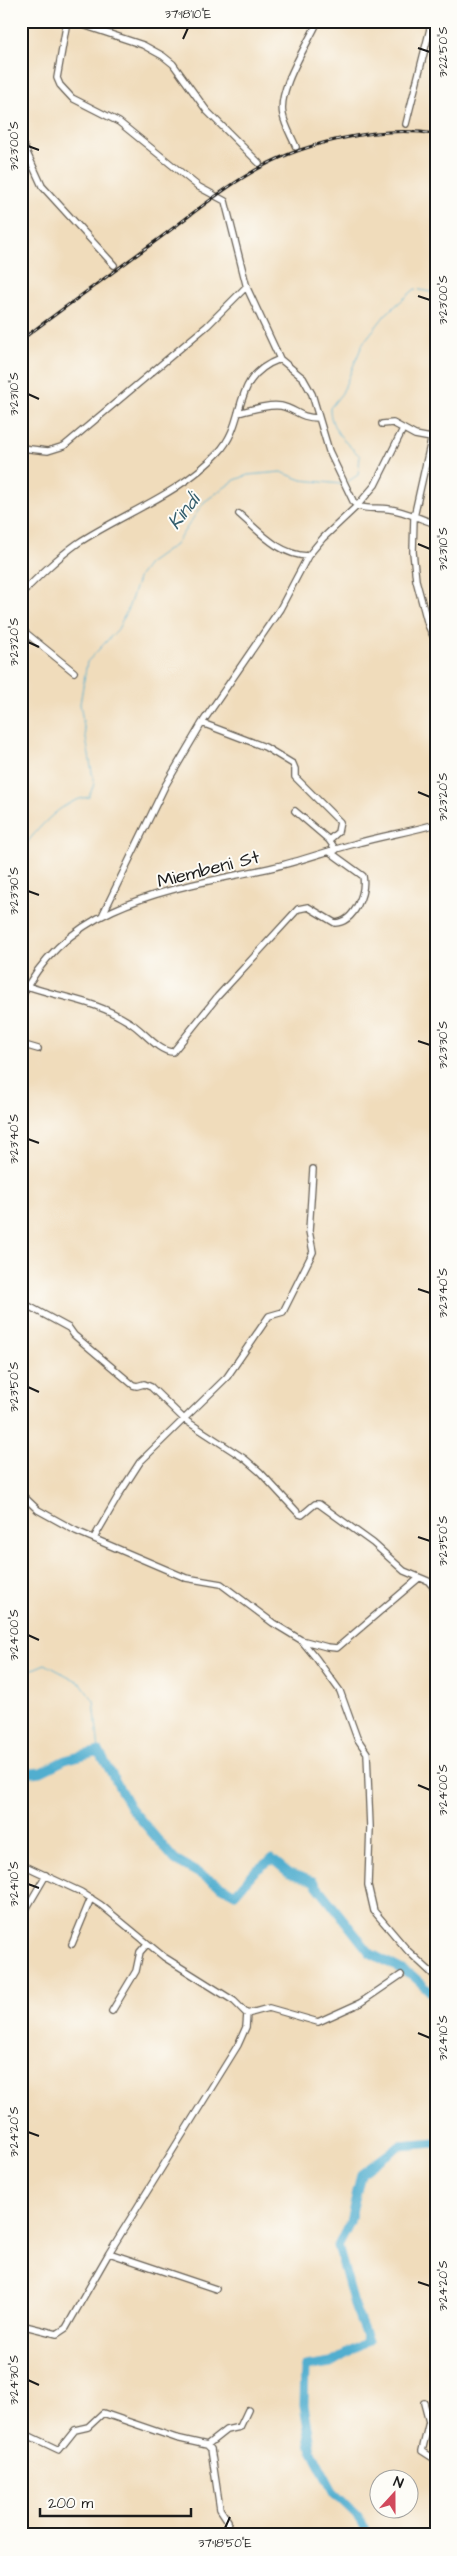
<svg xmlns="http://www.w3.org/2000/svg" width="457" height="2556" font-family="'Architects Daughter',sans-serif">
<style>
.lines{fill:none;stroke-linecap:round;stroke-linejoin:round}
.stream{stroke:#51aecf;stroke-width:1}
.river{stroke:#51aecf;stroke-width:9}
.minor-casing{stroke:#665f54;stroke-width:8}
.minor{stroke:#fff;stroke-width:5.5}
.rail-casing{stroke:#1c1c1c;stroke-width:3}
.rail{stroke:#fdfcf7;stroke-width:1;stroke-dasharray:4;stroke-linecap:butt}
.ticks{fill:none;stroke:#1c1c1c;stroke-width:2}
.labels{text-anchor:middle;stroke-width:4;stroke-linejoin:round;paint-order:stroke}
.street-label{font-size:19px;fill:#1c1c1c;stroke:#fdfcf7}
.water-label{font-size:20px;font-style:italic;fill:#345e6d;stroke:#fdfcf7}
.neatline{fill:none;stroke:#1c1c1c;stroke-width:2}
.ticks-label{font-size:12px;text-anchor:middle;fill:#1c1c1c}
</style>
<rect width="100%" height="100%" fill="#fdfcf7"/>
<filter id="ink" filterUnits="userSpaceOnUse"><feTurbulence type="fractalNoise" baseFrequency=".02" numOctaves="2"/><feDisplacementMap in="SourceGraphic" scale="10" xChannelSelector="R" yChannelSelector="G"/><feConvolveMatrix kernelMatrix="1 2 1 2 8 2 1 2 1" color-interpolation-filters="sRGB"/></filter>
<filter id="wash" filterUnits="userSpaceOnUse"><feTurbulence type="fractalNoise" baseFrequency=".0096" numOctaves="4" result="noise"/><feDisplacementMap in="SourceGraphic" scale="20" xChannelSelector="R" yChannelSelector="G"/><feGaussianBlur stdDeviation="1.12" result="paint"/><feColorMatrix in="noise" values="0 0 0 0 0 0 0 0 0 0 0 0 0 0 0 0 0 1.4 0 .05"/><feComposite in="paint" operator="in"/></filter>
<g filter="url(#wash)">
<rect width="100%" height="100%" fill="#f0dcbb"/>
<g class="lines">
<path class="stream" d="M347,482l11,-7 2,-19c-15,-14 -30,-27 -30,-48l12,-15 21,-50 23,-29 29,-25 21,4
M21,845l5,-1c16,-20 37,-44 63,-47l5,-13 -14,-80 7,-42 31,-33 11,-23 10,-30 9,-12 27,-19 29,-43 31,-22 13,-5 33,-3 21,8 39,4
M21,1674l24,-10 36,19 13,18 5,50"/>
<path class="river" d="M21,1774l20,-2 24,-12 34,-9 31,56 45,53 60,34 20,-23 17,-12 17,14 24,8 57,72 42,22 24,22
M369,2535l-13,-21 -22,-21 -22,-41 -8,-47 1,-38 26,-4 37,-22 -13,-33 -17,-62 12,-24 11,-48 38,-28 37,-3"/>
</g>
</g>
<g filter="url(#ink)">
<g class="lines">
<g class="minor-casing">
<path id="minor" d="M67,21l-10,57 3,7 12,13 47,24 80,65 26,14 22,87 33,71 23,19 9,16 17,57 25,52c9,8 24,4 35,6 16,2 31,10 47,15
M71,21l72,24 20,11 10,8 34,47 52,52
M406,124l26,-103
M21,140l21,46 72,79
M296,147c-4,-10 -11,-21 -13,-32 -6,-26 25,-71 35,-94
M21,331l3,2
M238,413c13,-3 29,-9 43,-7 15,3 18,12 37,12
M436,418l-22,99 -1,35 3,28 12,45 8,17
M382,424l11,-1 22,12 16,3
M21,448l27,3 16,-5 143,-120 40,-40
M239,514c21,18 40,41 69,42
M21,594c18,-18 36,-36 57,-51 46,-30 102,-49 140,-90 31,-33 11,-75 62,-94
M21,629l53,43
M202,723l63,24 28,17 2,5v8l45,45 -2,10 -9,8
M295,811l34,29 7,10
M103,914l62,-128 37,-63 78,-114 28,-53 15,-18 34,-32 18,-21 28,-56
M27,986c38,13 67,14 102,36 13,7 29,30 44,30l45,-56 80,-87 10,-2 27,16c20,-1 31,-31 28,-47l-33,-24
M21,998c49,-100 157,-109 253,-131 27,-6 53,-16 80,-23 27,-8 55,-12 82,-20
M21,1044l17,5
M21,1302l48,26 5,7 59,50 4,1 7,-2 7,3 34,33 60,39 15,13 39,42 3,1 13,-11h4l54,39 31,28 24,10 8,9
M21,1494l17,16 38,21 110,47 35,6 52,39 28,17 15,18 24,33 17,47 10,15 3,74 -2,58 6,26 34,40 28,26
M94,1538l26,-45 20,-31 87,-85 42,-61 14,-4 30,-60 -4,-21 4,-62
M301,1640l26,7 10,1 82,-70
M21,1864l60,28 20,13 63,52 70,44 13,13 -1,13 -8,18 -129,208 -43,75 -9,6 -36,-9
M22,1916l24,-41
M72,1944l19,-46
M112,2011l24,-40 4,-19 7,-8
M247,2014l22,-6 49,14 42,-19 41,-28
M109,2253l107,36
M424,2403l5,19 -7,29 14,9
M21,2432l38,18 16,-20 13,-3 15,-14 73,25 31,7 19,-15 14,-3 8,-17
M207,2445l4,4 9,60 8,12 -3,14"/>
</g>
<use href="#minor" class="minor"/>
<g class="rail-casing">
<path id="rail" d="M21,340c44,-33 88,-65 132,-97 32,-23 62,-49 96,-69 50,-31 129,-49 187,-40"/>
</g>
<use href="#rail" class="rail"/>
</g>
</g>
<path class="ticks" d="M183,39l5,-11M418,48l12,4M28,146l11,4M418,296l12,4M28,394l11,5M418,544l12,5M28,642l11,5M418,792l12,5M28,891l11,4M418,1041l12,4M28,1139l11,4M418,1289l12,4M28,1387l11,5M418,1537l12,4M28,1635l11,5M418,1785l12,5M28,1884l11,4M418,2033l12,5M28,2132l11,4M418,2282l12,4M28,2380l11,5M225,2528l5,-11"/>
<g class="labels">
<g class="street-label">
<text transform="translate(208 868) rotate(-14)" y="7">Miembeni St</text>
</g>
<g class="water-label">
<text transform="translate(183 511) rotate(-52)" y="7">Kindi</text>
</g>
</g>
<rect width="457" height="2556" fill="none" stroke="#fdfcf7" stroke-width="55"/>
<g transform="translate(394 2494) rotate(21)"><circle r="24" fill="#fdfcf7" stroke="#a3a29f"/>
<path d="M0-4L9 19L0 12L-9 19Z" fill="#d1495b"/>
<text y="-8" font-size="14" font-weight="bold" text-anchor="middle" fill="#1c1c1c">N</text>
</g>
<path d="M40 2508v8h151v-8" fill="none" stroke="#1c1c1c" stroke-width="2.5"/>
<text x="48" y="2508" font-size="15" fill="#1c1c1c" stroke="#fdfcf7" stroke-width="4" paint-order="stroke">200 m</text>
<rect x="28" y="28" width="402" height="2500" class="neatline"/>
<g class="ticks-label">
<text x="188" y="18">37°18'10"E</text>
<text transform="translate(443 52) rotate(-90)" y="4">3°22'50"S</text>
<text transform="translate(14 146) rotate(-90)" y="4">3°23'00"S</text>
<text transform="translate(443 300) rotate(-90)" y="4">3°23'00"S</text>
<text transform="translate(14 394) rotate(-90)" y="4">3°23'10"S</text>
<text transform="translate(443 549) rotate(-90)" y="4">3°23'10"S</text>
<text transform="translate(14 642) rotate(-90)" y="4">3°23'20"S</text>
<text transform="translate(443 797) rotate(-90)" y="4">3°23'20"S</text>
<text transform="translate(14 891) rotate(-90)" y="4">3°23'30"S</text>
<text transform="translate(443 1045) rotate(-90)" y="4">3°23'30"S</text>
<text transform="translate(14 1139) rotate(-90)" y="4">3°23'40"S</text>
<text transform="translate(443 1293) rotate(-90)" y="4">3°23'40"S</text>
<text transform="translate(14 1387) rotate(-90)" y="4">3°23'50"S</text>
<text transform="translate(443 1541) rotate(-90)" y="4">3°23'50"S</text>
<text transform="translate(14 1635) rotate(-90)" y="4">3°24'00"S</text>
<text transform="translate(443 1790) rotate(-90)" y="4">3°24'00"S</text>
<text transform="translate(14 1884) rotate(-90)" y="4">3°24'10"S</text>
<text transform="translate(443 2038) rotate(-90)" y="4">3°24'10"S</text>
<text transform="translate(14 2132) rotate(-90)" y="4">3°24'20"S</text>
<text transform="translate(443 2286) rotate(-90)" y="4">3°24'20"S</text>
<text transform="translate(14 2380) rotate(-90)" y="4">3°24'30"S</text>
<text x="225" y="2547">37°18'50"E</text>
</g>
</svg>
